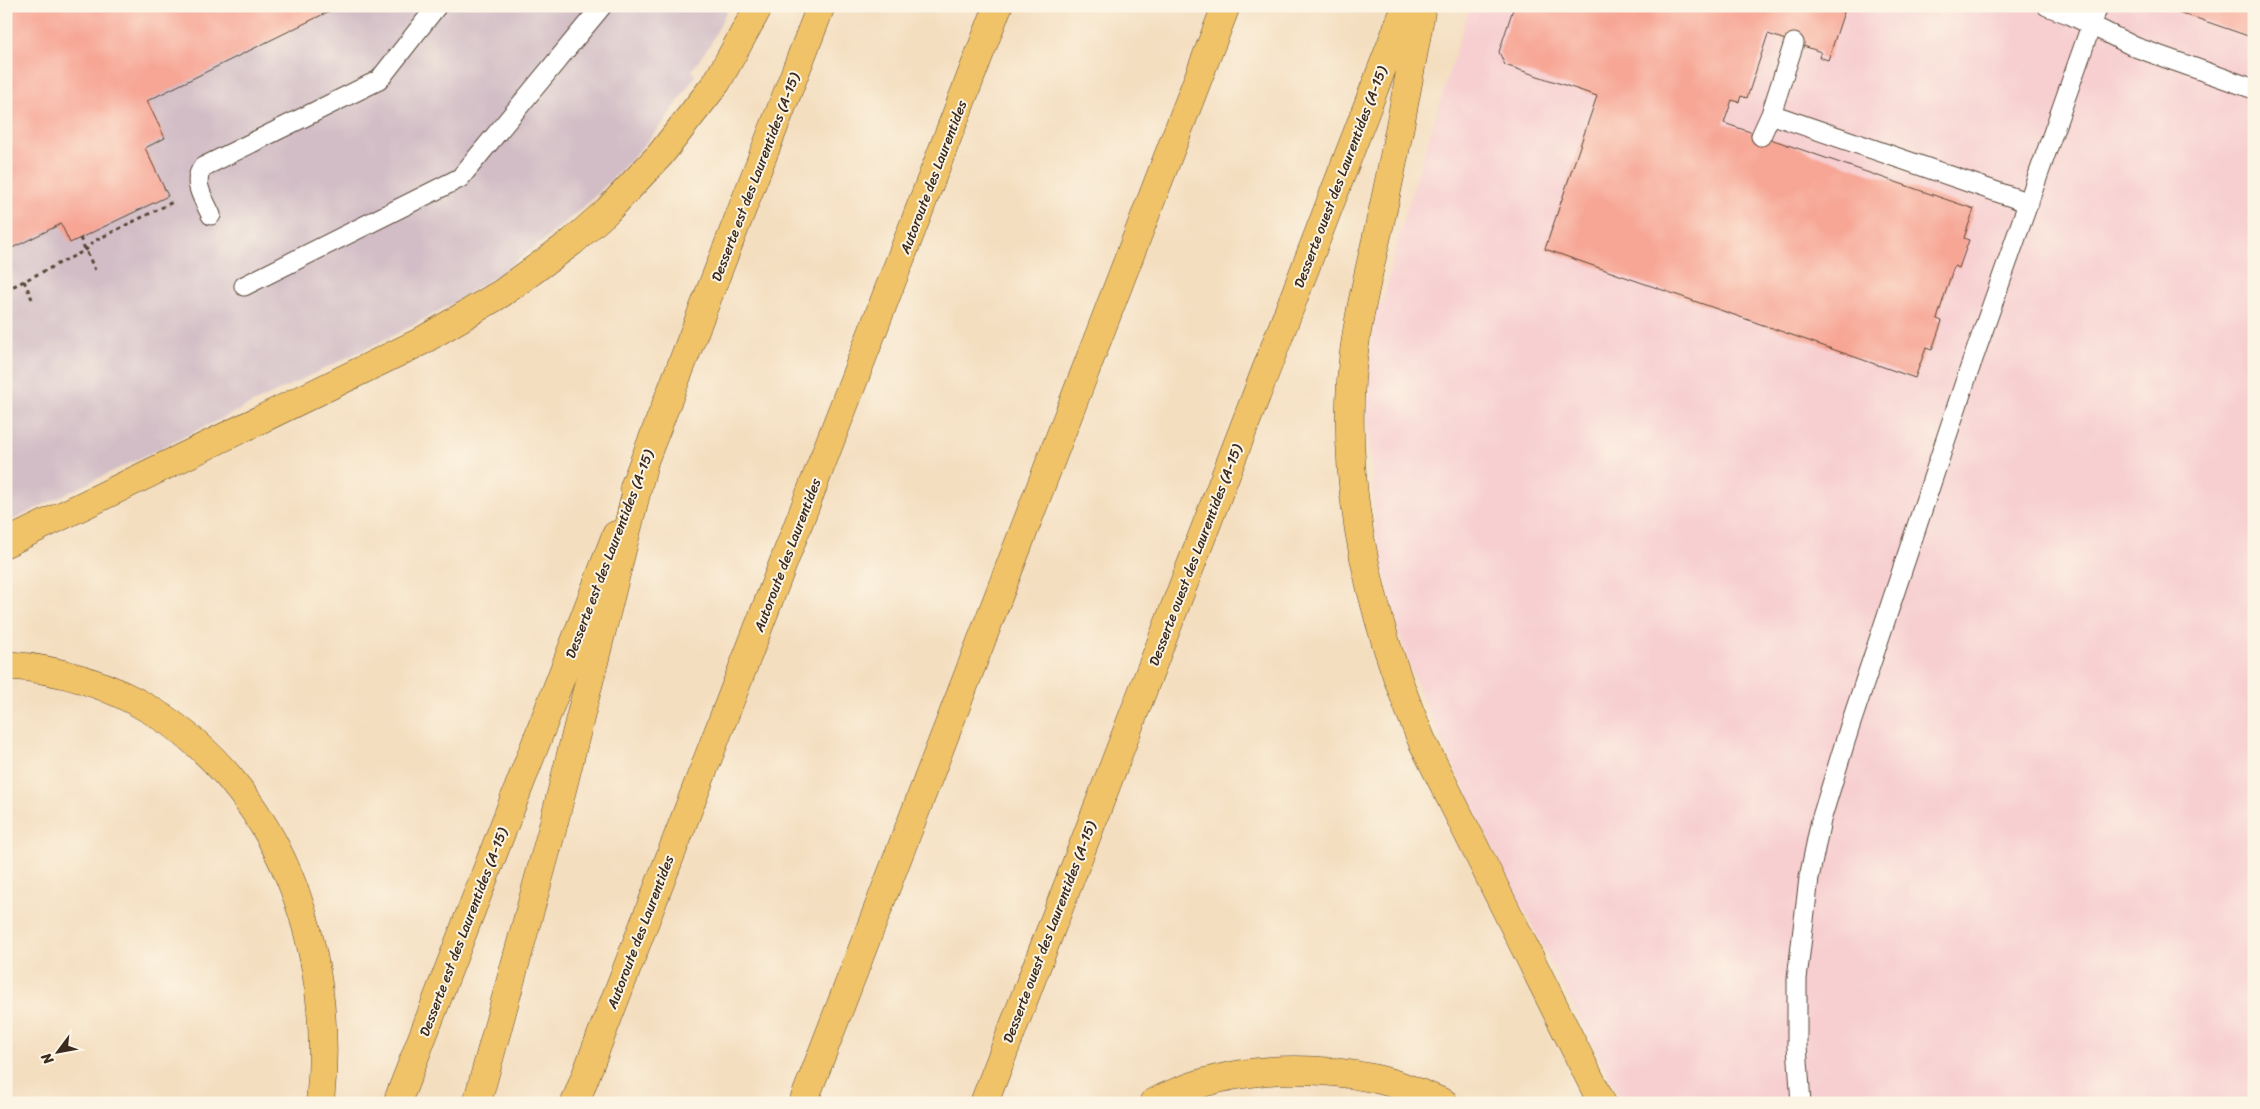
<svg xmlns="http://www.w3.org/2000/svg" width="2260" height="1109" font-family="Sriracha,sans-serif">
<style>
.built{fill:#f7cfd1}
.industrial{fill:#d2bdc6}
.building{fill:#f7a594}
.lines{fill:none;stroke-linecap:round;stroke-linejoin:round}
.service-casing{stroke:#574536;stroke-width:21}
.primary-casing{stroke:#574536;stroke-width:29}
.motorway-casing{stroke:#574536;stroke-width:29}
.path{stroke:#574536;stroke-width:3;stroke-dasharray:4 4;stroke-linecap:butt}
.service{stroke:#fff;stroke-width:19}
.primary{stroke:#f0c369;stroke-width:28}
.motorway{stroke:#f0c369;stroke-width:28}
.labels{text-anchor:middle;stroke-width:4;stroke-linejoin:round;paint-order:stroke}
.street-label{font-size:14px;fill:#3b2a1e;stroke:#fcf5e5}
</style>
<rect width="100%" height="100%" fill="#fcf5e5"/>
<filter id="ink" filterUnits="userSpaceOnUse"><feTurbulence type="fractalNoise" baseFrequency=".02" numOctaves="2"/><feDisplacementMap in="SourceGraphic" scale="10" xChannelSelector="R" yChannelSelector="G"/><feConvolveMatrix kernelMatrix="1 2 1 2 8 2 1 2 1" color-interpolation-filters="sRGB"/></filter>
<filter id="wash" filterUnits="userSpaceOnUse"><feTurbulence type="fractalNoise" baseFrequency=".0096" numOctaves="4" result="noise"/><feDisplacementMap in="SourceGraphic" scale="20" xChannelSelector="R" yChannelSelector="G"/><feGaussianBlur stdDeviation="1.12" result="paint"/><feColorMatrix in="noise" values="0 0 0 0 0 0 0 0 0 0 0 0 0 0 0 0 0 1.4 0 .05"/><feComposite in="paint" operator="in"/></filter>
<g filter="url(#wash)">
<rect width="100%" height="100%" fill="#f4dec0"/>
<path class="built" d="M1470,6h784v1097h-632l-131,-259 -60,-126 -22,-53 -20,-67 -13,-66 -9,-121v-33l9,-74 6,2 19,-79z"/>
<path class="industrial" d="M6,6h723l-19,39 -18,25 3,6 -28,42 -36,42 -42,42 -46,39 -44,33 -46,29 -49,27 -398,193z"/>
<g id="blocks">
<path class="building" d="M6,6h334l-193,95 18,37 -20,10 23,48 -98,47 -9,-19 -55,27z
M1514,6h332l-18,54 -9,-3 2,-5 -53,-18 -21,64 -6,-2 -2,6 -7,-2 -8,23 250,86 -10,29 5,2 -10,28 -5,-2 -17,53 5,2 -10,29 -6,-2 -11,30 -370,-129 52,-153 -92,-31 -6,-13z
M2165,6h89v32l-90,-31z"/>
</g>
</g>
<g filter="url(#ink)">
<use href="#blocks" fill-opacity="0" stroke="#574536" stroke-width="1"/>
<g class="lines">
<g class="service-casing">
<path id="service" d="M2047,6l24,9 64,32 119,42
M1794,43l-23,71 258,89
M1761,136l10,-22
M211,215c-7,-16 -20,-33 -8,-48l176,-87 58,-74
M244,286l216,-108 142,-172
M1801,1103l-4,-57v-67l12,-101 12,-58 28,-91 118,-353 131,-370"/>
</g>
<g class="primary-casing">
<path id="primary" d="M1422,6c-13,71 -25,142 -41,212 -12,54 -26,108 -30,163 -8,124 23,247 71,360l180,362
M634,487l187,-481
M6,543l414,-201 82,-49 70,-51 35,-31 53,-56 57,-73 42,-76
M6,665c225,17 336,231 314,438
M397,1103l219,-568
M984,1103l422,-1097
M1153,1103c67,-35 146,-40 219,-25 25,5 48,15 72,25"/>
</g>
<g class="motorway-casing">
<path id="motorway" d="M477,1103l75,-273 91,-364
M575,1103l423,-1097
M803,1103l423,-1097"/>
</g>
<path class="path" d="M80,238l15,32
M24,281l8,18
M6,290l80,-40 8,-9 81,-40
M6,378l3,5 -3,1"/>
<use href="#service" class="service"/>
<use href="#primary" class="primary"/>
<use href="#motorway" class="motorway"/>
</g>
</g>
<g class="labels">
<g class="street-label">
<text transform="translate(755 177) rotate(-69)" y="5">Desserte est des Laurentides (A-15)</text>
<text transform="translate(933 177) rotate(-69)" y="5">Autoroute des Laurentides</text>
<text transform="translate(1340 177) rotate(-69)" y="5">Desserte ouest des Laurentides (A-15)</text>
<text transform="translate(609 554) rotate(-69)" y="5">Desserte est des Laurentides (A-15)</text>
<text transform="translate(787 555) rotate(-69)" y="5">Autoroute des Laurentides</text>
<text transform="translate(1195 555) rotate(-69)" y="5">Desserte ouest des Laurentides (A-15)</text>
<text transform="translate(463 932) rotate(-69)" y="5">Desserte est des Laurentides (A-15)</text>
<text transform="translate(640 932) rotate(-69)" y="5">Autoroute des Laurentides</text>
<text transform="translate(1049 932) rotate(-69)" y="5">Desserte ouest des Laurentides (A-15)</text>
</g>
</g>
<rect width="2260" height="1109" fill="none" stroke="#fcf5e5" stroke-width="25"/>
<g transform="translate(58 1052) rotate(238)" stroke="#fcf5e5" stroke-width="4" paint-order="stroke">
<path d="M0-4L9 19L0 12L-9 19Z" fill="#3b2a1e"/>
<text y="-8" font-size="14" font-weight="bold" text-anchor="middle" fill="#3b2a1e">N</text>
</g>
</svg>
